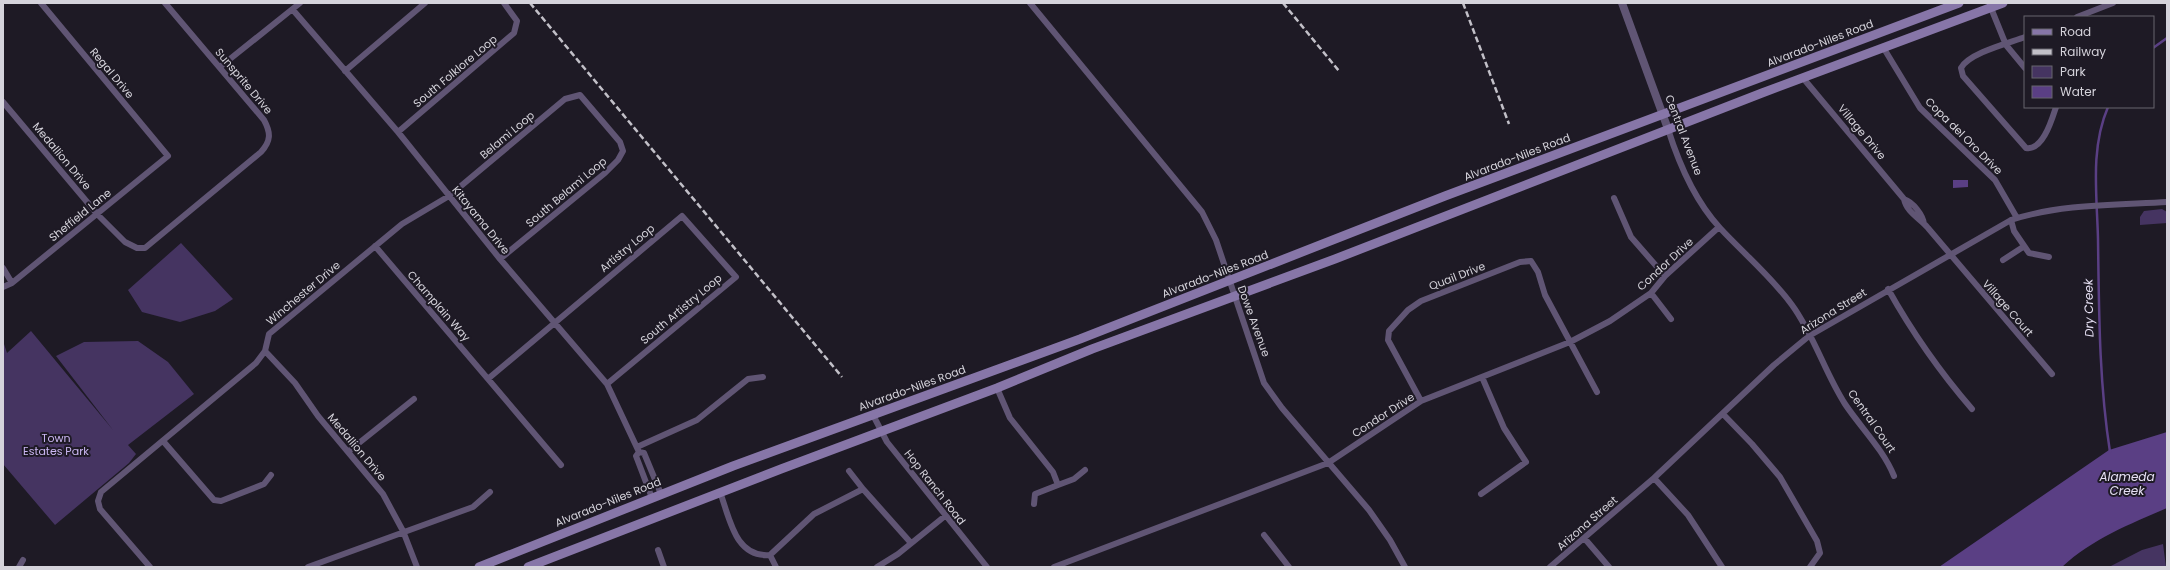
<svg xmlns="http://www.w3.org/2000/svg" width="2170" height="570" font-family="Poppins,sans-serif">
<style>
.green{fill:#453461}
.water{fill:#5a3f84}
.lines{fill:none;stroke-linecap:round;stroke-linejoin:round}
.stream{stroke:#5a3f84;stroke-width:2.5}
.minor{stroke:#605574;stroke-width:6}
.tertiary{stroke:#605574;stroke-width:8}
.secondary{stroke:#8776a8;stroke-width:9}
.rail{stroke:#c2c0c8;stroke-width:2.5;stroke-dasharray:6 3;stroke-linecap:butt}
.labels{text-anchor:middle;stroke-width:4;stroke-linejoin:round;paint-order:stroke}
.street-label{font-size:11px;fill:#d5d3db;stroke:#1e1a25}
.park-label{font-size:11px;fill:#cbb7f3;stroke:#1e1a25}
.water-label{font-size:12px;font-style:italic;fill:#e6e0f4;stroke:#1e1a25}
</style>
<rect width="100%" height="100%" fill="#1e1a25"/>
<path class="green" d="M2162,209l5,3v11l-27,2v-8l4,-6z
M181,243l52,56 -18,12 -35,11 -38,-10 -14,-22z
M31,331l82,99 -57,-74 28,-14 54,-1 30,21 26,32 -66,51 8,9 -7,9 -74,62 -52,-61v-123l4,12z
M2163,544l3,23h-57l33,-17z"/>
<path class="water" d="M1953,180h15v7l-15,1z
M2167,432v76c-37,16 -75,31 -105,59h-123l170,-117z"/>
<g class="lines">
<path class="stream" d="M2153,48l14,-10
M2108,107c-18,42 -11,88 -10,132 1,72 1,143 12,213"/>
<path class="minor" d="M1030,3l172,209 14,28 48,143 18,25 87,102 21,30 15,27
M1991,8l15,37 19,23
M293,10l105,122 102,127 107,125 32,68 5,1 17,41
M2077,17l36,-14
M2025,37c-16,6 -56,16 -64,31l2,8 63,72c17,3 26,-29 30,-41
M1883,47l37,61 75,72 22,38
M220,67l80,-64
M345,71l80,-68
M1803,78l101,121c3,14 16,19 24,29l124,146
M3,102l95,113 27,27 12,6h8l116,-96c10,-11 10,-19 3,-32l-99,-117
M1668,129c11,35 27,72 52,99 24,26 51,48 72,77 22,30 33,68 53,99 16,24 38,45 49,72
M398,132l116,-99 3,-12 -13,-18
M1614,198l17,39 34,39
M1904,199c9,3 19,16 20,25
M2011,220l3,11 15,22 20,4
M375,246l186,219
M2003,260l20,-13
M3,268l9,15
M3,287l9,-4 156,-127 -127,-153
M1888,289c24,43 52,83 84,120
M1651,293l20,26
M265,351l30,32 23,33 65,78 20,37 14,36
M489,378l193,-162 54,61 -129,107
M997,388l13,30 43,54 5,13 -23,9 -1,10
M1421,401l-33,-61 1,-9 19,-21 13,-9 99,-39 11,-1 7,11 7,23 52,97
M1723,414l29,30 28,33 37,64 3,12 -10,14
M873,415l14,27 100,125
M163,441l51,59 7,1 43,-17 7,-9
M637,447l60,-27 51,-41 15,-2
M349,451l65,-52
M639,452l-3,4 16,42
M849,471l14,18
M1654,478l34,37 34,52
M1058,485l16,-6 11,-9
M720,492c10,27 15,66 50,63l44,-41 49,-25 48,54
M1481,494l45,-32 -22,-34 -22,-51
M1264,535l25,32
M1585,539l24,28
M658,550l6,17
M770,555l6,12
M19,567l4,-7
M150,567l-50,-58 -2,-8 3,-9 155,-129 9,-12 4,-17 133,-110 47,-28 116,-97 15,-4 40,47 3,9 -5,9 -13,13 -105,86
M308,567l165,-60 17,-15
M877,567l21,-13 47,-38
M1054,567l274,-104 93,-62 149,-59 40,-21 41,-28 14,-17 54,-49
M1550,567l104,-89 120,-113 35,-29 202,-116c49,-16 104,-15 156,-18"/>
<path class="tertiary" d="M1622,3l46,126"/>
<path class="secondary" d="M479,567l254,-101 347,-127 365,-143 514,-193
M528,567l253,-98 216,-81 95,-39 243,-90 427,-166 241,-90"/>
<path class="rail" d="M530,3l312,374
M1283,3l56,68
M1463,3l46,121"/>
</g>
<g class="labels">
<g class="street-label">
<text transform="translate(1820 43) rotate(-21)" y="4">Alvarado-Niles Road</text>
<text transform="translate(455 71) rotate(-40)" y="4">South Folklore Loop</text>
<text transform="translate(112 73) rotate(50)" y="4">Regal Drive</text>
<text transform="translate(244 81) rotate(50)" y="4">Sunsprite Drive</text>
<text transform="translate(1862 132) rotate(50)" y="4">Village Drive</text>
<text transform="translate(507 135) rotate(-40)" y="4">Belami Loop</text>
<text transform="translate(1684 135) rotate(69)" y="4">Central Avenue</text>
<text transform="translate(1964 136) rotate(45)" y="4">Copa del Oro Drive</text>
<text transform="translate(62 156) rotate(50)" y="4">Medallion Drive</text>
<text transform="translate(1517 157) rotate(-21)" y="4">Alvarado-Niles Road</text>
<text transform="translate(566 192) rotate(-40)" y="4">South Belami Loop</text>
<text transform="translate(80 215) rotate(-39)" y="4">Sheffield Lane</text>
<text transform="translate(481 220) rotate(51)" y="4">Kitayama Drive</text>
<text transform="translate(627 248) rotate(-40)" y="4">Artistry Loop</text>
<text transform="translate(1665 264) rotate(-43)" y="4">Condor Drive</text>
<text transform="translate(1215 274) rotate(-21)" y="4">Alvarado-Niles Road</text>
<text transform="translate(1457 276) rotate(-21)" y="4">Quail Drive</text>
<text transform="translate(303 293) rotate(-40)" y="4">Winchester Drive</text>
<text transform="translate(439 306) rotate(49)" y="4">Champlain Way</text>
<text transform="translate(2008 308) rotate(49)" y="4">Village Court</text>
<text transform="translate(681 309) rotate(-40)" y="4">South Artistry Loop</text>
<text transform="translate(1833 311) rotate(-32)" y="4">Arizona Street</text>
<text transform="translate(1254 321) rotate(70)" y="4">Dowe Avenue</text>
<text transform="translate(912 388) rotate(-20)" y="4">Alvarado-Niles Road</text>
<text transform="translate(1383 415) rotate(-33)" y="4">Condor Drive</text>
<text transform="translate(1872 421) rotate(55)" y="4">Central Court</text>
<text transform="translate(357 447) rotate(50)" y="4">Medallion Drive</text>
<text transform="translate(935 487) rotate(52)" y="4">Hop Ranch Road</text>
<text transform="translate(608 502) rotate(-22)" y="4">Alvarado-Niles Road</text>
<text transform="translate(1587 523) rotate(-41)" y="4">Arizona Street</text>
</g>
<g class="park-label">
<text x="56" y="442">Town<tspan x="56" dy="13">Estates Park</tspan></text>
</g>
<g class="water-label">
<text transform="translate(2089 308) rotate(-91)" y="4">Dry Creek</text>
<text x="2127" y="481">Alameda<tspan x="2127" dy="14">Creek</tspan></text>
</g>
</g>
<rect width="2170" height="570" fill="none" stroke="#d5d3db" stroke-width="8"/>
<rect x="2024" y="16" width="130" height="92" fill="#1e1a25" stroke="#67646e"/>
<rect x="2032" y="29" width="20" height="6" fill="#8776a8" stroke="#67646e"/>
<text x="2060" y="36" font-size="12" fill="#d5d3db">Road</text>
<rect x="2032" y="49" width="20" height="6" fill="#c2c0c8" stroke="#67646e"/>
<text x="2060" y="56" font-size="12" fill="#d5d3db">Railway</text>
<rect x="2032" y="66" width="20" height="12" fill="#453461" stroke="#67646e"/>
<text x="2060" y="76" font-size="12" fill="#d5d3db">Park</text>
<rect x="2032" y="86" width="20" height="12" fill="#5a3f84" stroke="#67646e"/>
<text x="2060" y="96" font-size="12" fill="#d5d3db">Water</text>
</svg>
